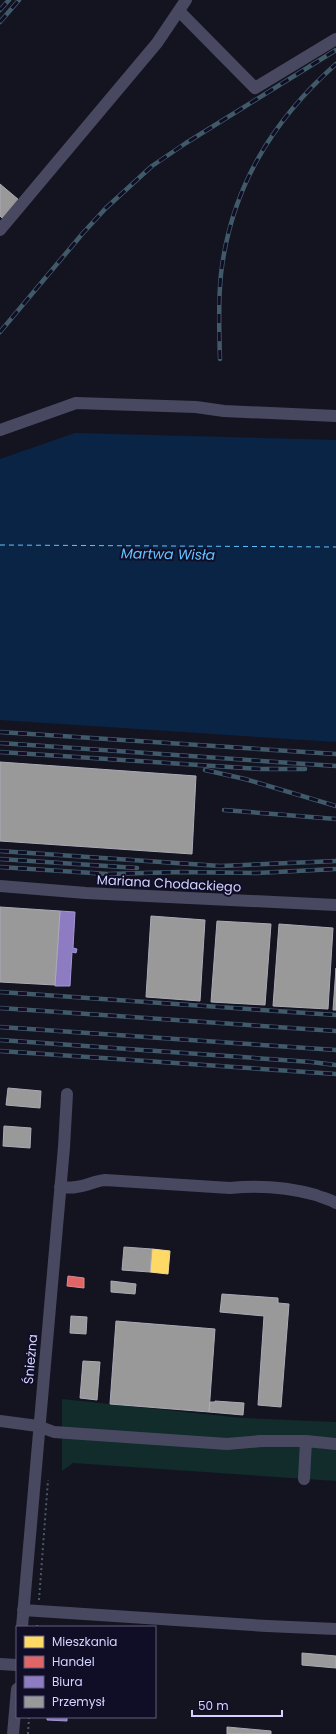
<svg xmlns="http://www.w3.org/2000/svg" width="336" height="1734" font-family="Poppins,sans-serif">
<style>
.green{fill:#112c2b}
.water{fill:#0a2446}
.homes{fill:#ffd966;stroke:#f2d794}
.shops{fill:#e06666;stroke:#dc8794}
.offices{fill:#8e7cc3;stroke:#a396d5}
.industry{fill:#999;stroke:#abaab8}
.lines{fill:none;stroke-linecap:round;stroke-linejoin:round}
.ferry{stroke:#61c2ff;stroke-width:1;stroke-dasharray:5 4;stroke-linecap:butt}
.path{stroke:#485b67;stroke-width:2;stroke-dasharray:2 3;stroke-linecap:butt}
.minor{stroke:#484961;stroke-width:12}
.rail-casing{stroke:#405a6a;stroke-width:4.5}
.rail{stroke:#100e26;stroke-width:3;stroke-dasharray:9;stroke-linecap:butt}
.labels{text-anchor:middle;stroke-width:4;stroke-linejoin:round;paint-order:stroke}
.street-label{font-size:13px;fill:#d4d3ff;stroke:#100e26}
.water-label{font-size:14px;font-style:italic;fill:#61c2ff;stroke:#100e26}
</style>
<rect width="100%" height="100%" fill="#141420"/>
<path class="green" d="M62,1399l180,19 94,4v59l-263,-18 -11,8z"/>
<path class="water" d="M75,433l261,7v302l-336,-22v-261z"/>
<path class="homes" d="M152,1249l18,2 -2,23 -18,-2z"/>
<path class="shops" d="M68,1276l16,2v10l-17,-2z"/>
<path class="offices" d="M60,911l15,1 -2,36 4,1 -1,4 -4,-1 -2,34h-15z
M47,1717h20v4l-20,-1z"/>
<path class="industry" d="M0,184l19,16 -16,19 -3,-3z
M0,762l196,14 -4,78 -192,-13z
M0,907l60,4 -5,74 -55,-3z
M151,916l54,4 -5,81 -54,-4z
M217,921l54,3 -6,81 -54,-3z
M279,924l54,4 -5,81 -55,-3z
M336,968v42h-3z
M8,1088l33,3 -1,17 -34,-3z
M4,1126l27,2 -1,20 -27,-2z
M124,1247l28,2 -2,23 -28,-2z
M111,1281l25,3 -1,10 -24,-2z
M222,1294l56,4v5l11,1 -8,103 -23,-2 6,-89 -44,-4z
M71,1316l16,1 -1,17 -16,-1z
M116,1321l99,8 -6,83 -99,-8z
M83,1361l17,1 -3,38 -17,-2z
M215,1401l29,2 -1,12 -34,-3 1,-10h5z
M302,1653l34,3v12l-34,-3z
M227,1727l44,4v3h-44z"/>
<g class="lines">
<path class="ferry" d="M0,545l336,2"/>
<path class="path" d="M39,1600l9,-120
M37,1627v-5
M28,1734l1,-17"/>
<path class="minor" d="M179,11l76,77 81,-49
M0,230l157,-187 29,-43
M0,430l76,-27 120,4 28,4 112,5
M0,886l86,7 250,12
M60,1187c5,0 11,1 16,0 11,-1 18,-6 29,-7l125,8c30,-3 57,-1 86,7 6,3 14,4 20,8
M0,1421l38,5 16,6 173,12 34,-3h45l30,3
M304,1479l2,-38
M23,1610l244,16 69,3
M22,1627l42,-480 3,-53
M0,1664l17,1
M13,1734l4,-45"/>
<g class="rail-casing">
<path id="rail" d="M0,10l9,-10
M0,22l19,-22
M0,332l83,-99 23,-25 46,-42 34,-23 150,-93
M220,359c-1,-28 -2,-57 1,-85 10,-86 51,-153 115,-210
M0,732l336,22
M0,743l336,23
M0,752l260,17h45
M205,770l40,9 91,27
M224,810l112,9
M0,851l220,15 116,-5
M0,859l137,9
M0,867l108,7 71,-2 78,1 79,-4
M0,992l336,23
M0,1008l336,23
M0,1027l336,23
M0,1040l311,22 25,3
M0,1051l336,23"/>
</g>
<use href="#rail" class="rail"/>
</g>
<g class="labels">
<g class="street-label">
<text transform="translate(169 883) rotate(3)" y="5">Mariana Chodackiego</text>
<text transform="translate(30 1359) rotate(-85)" y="5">Śnieżna</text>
</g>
<g class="water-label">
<text transform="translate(168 554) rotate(1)" y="5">Martwa Wisła</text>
</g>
</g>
<rect x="16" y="1626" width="140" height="92" fill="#100e26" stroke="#5e5d7d"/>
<rect x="24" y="1636" width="20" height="12" fill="#ffd966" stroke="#5e5d7d"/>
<text x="52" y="1646" font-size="12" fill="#d4d3ff">Mieszkania</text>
<rect x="24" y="1656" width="20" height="12" fill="#e06666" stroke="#5e5d7d"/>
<text x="52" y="1666" font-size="12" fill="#d4d3ff">Handel</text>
<rect x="24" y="1676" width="20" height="12" fill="#8e7cc3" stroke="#5e5d7d"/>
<text x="52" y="1686" font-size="12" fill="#d4d3ff">Biura</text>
<rect x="24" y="1696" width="20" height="12" fill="#999999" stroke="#5e5d7d"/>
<text x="52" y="1706" font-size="12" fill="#d4d3ff">Przemysł</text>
<path d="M192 1710v6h90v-6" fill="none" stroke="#d4d3ff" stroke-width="2"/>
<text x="198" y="1710" font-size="12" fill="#d4d3ff" stroke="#100e26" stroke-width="3" paint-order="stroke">50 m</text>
</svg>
